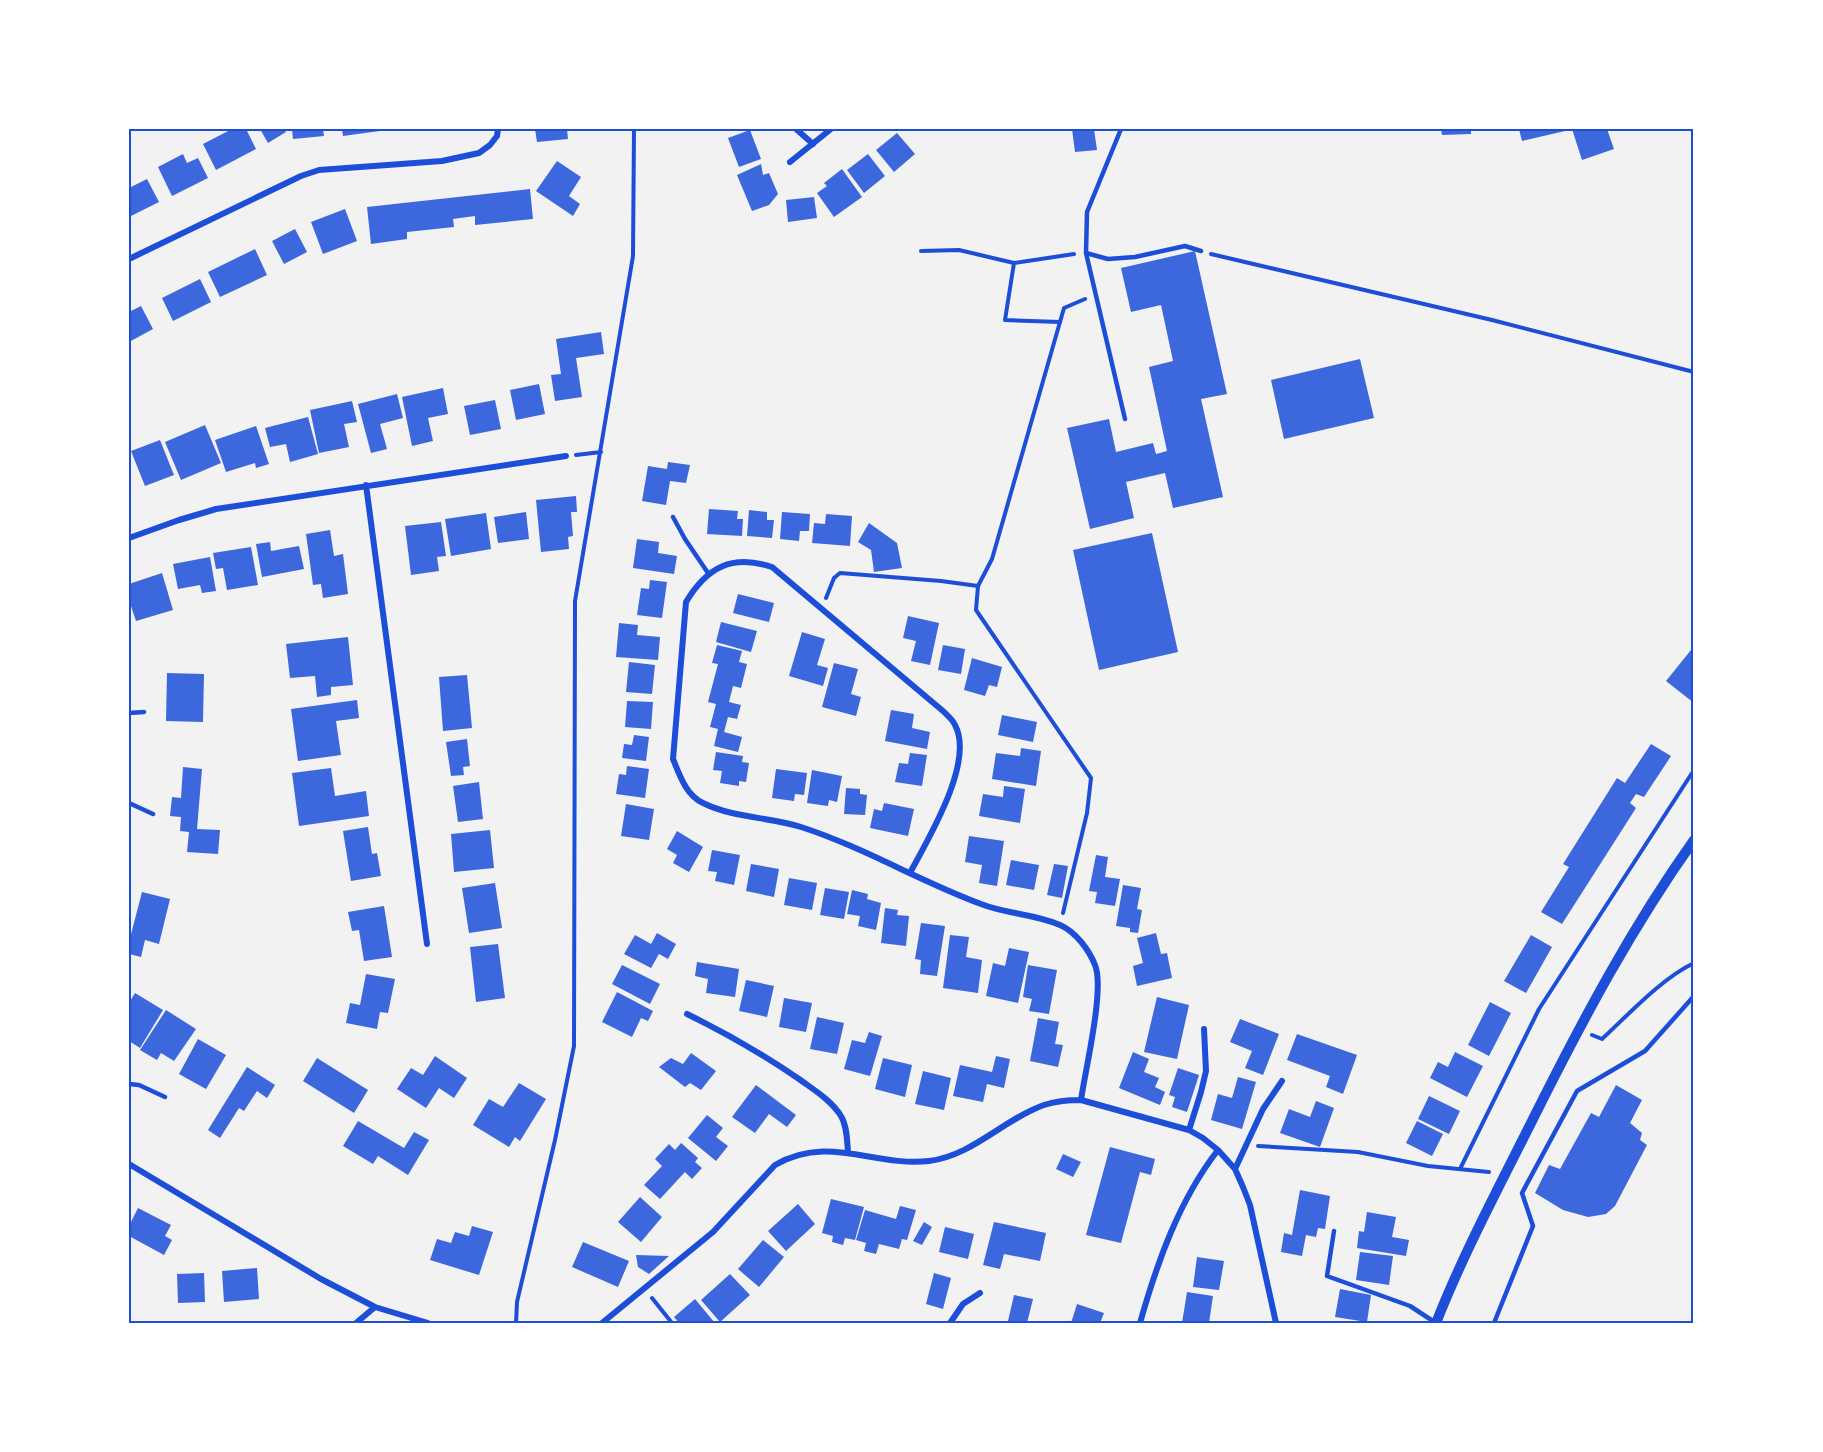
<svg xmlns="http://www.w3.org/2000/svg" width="1823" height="1452" font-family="'Alegreya Sans',sans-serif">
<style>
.building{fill:#3d67dc}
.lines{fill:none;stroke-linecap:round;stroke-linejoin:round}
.path{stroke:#1d4ed8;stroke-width:4}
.service{stroke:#1d4ed8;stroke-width:4.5}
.minor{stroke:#1d4ed8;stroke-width:6}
.tertiary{stroke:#1d4ed8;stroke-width:10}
.neatline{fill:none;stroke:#1d4ed8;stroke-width:2}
</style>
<rect width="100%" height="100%" fill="#f2f2f2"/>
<path class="building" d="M232,129h14l10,20 -40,21 -13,-26z
M260,129h24l2,3 -18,11z
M292,129h31l1,7 -31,3z
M342,129h45v1l-44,6z
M535,129h32l1,10 -31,3z
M1072,129h22l3,21 -22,2z
M1441,129h30v5l-29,1z
M1519,129h45l1,2 -43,10z
M1572,129h35l7,20 -32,11z
M750,130l11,29 -22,8 -11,-29z
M897,133l18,21 -21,18 -18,-22z
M183,154l4,9 11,-5 10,20 -36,18 -14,-29z
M868,154l17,22 -21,17 -17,-23z
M557,161l24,16 -12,19 11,8 -7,12 -37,-25z
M761,164l2,11 6,-2 9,21 -9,11 -17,6 -15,-36z
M842,169l20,28 -28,20 -17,-24 10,-7 -3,-3z
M147,179l12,23 -30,15v-29z
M530,189l3,30 -58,6v-9l-22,3 1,8 -47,5v7l-36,5 -4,-37z
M814,197l3,21 -29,4 -2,-22z
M345,209l12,32 -34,13 -12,-32z
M295,229l12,23 -23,12 -12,-23z
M255,249l12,26 -47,22 -12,-25z
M1195,251l32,143 -26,5 22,98 -50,11 -8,-35 -39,9 8,36 -44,11 -23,-101 42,-9 7,33 37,-9 3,11 11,-3 -18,-84 24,-6 -12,-56 -30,7 -10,-44z
M200,279l11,23 -38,19 -11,-23z
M141,306l12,23 -24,13v-30z
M601,332l3,22 -28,4 6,39 -27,4 -4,-26 10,-1 -5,-35z
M1360,359l14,59 -90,21 -13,-59z
M539,384l6,30 -29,6 -6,-30z
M443,388l5,26 -20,4 5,23 -21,5 -10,-49z
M397,394l6,24 -23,6 7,25 -16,4 -13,-49z
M495,400l6,29 -31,6 -6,-29z
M352,401l5,21 -13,2 5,23 -30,6 -9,-43z
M308,417l10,37 -28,8 -4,-18 -16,3 -5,-19z
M205,425l16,38 -40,17 -16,-38z
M256,426l13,38 -13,4 -1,-5 -29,9 -11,-32z
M160,440l14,35 -29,11 -14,-35z
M668,462l22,3 -4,18 -16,-2 -4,24 -24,-4 6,-35 19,3z
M576,496l1,16h-6l2,24 -5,1 1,12 -28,3 -5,-52z
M709,509l29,2 -1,8h6l-1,17 -35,-2z
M749,510l18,2v8h7l-2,18 -25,-2z
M526,512l3,27 -31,4 -4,-26z
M782,512l28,2 -1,17h-9l-1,10 -19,-2z
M486,513l5,36 -40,7 -6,-37z
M826,514l26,2 -2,30 -38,-3 2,-20 11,1z
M441,522l5,34 -9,1 2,14 -28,4 -6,-49z
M869,523l28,20 5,25 -28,4 -3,-22 -13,-8z
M330,530l4,26 9,-2 5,40 -25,4 -2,-14 -8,1 -7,-51z
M1152,533l26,119 -79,18 -26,-120z
M637,539l22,3 -1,11 19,3 -3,18 -41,-6z
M270,542l1,9 28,-5 5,23 -42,8 -6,-33z
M251,547l7,38 -31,5 -4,-22 -7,1 -3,-16z
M210,557l6,34 -14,2 -2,-8 -22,4 -5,-25z
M162,573l11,37 -37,11 -7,-21v-16z
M650,580l17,2 -5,36 -25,-3 4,-27 8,1z
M738,594l36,9 -5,19 -36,-9z
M908,616l31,7 -9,42 -19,-4 5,-20 -13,-3z
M721,622l36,9 -6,21 -35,-10z
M619,623l19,2 -1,10 23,2 -2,23 -42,-3z
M802,632l23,7 -8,26 11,3 -5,18 -34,-10z
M348,637l5,48 -22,2v8l-14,2 -2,-21 -25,2 -4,-34z
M717,645l25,6 -3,11 8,2 -6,24 -8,-2 -4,16 12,3 -4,14 -9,-2 -4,15 18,5 -4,15 -24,-6 4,-17 -8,-2 6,-23 -8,-2 10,-38 -6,-1z
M943,645l22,4 -4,25 -23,-4z
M1691,650l3,2v51l-28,-22z
M972,658l30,9 -5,20 -8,-2 -4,11 -21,-6z
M629,662l26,3 -3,29 -26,-2z
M834,663l24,6 -7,25 10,3 -5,19 -34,-9z
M167,673l37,1 -1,48 -37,-1z
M467,675l5,53 -29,3 -4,-54z
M357,700l2,18 -23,3 5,34 -43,6 -7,-52z
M627,701l26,1 -2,27 -26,-2z
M891,710l23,4 -2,14 18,4 -3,17 -42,-8z
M1002,715l35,7 -4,20 -35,-7z
M634,735l15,2 -3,24 -24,-3 2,-14 8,1z
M467,739l3,27 -7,1 1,8 -13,1 -5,-34z
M1651,744l20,12 -27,41 -8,-3 -6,9 6,5 -74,116 -21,-12 28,-45 -6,-3 54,-86 8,5z
M1021,748l20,3 -5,35 -44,-7 4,-26 24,3z
M716,752l27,4 -1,6 7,1 -3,19 -7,-1v5l-19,-3 2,-12 -9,-1z
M910,753l17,2 -5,31 -27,-4 4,-19 9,1z
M627,766l22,3 -4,29 -29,-4 3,-20 7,1z
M183,767l19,2 -5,60 23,1 -2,24 -31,-2 2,-20 -9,-1 1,-14 -11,-1 2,-19 9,1z
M331,768l4,28 31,-5 3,25 -70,10 -7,-53z
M776,769l31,4 -3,22 -9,-1 -1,7 -22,-3z
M812,770l30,6 -5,26 -8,-2 -1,6 -21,-3z
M479,782l4,37 -25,3 -5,-36z
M1004,786l21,3 -5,34 -41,-7 4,-22 20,3z
M846,788l14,1v5l7,1 -2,20 -21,-1z
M884,803l30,6 -6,27 -38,-8 4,-19 8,2z
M626,804l28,5 -5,31 -28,-4z
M368,827l4,27 5,-1 4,23 -30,5 -8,-50z
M490,830l4,38 -40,4 -3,-38z
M677,831l26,16 -14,25 -16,-9 4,-8 -10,-6z
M969,836l35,5 -7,45 -18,-3 3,-18 -17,-3z
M712,850l28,5 -6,30 -19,-4 2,-9 -9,-1z
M1096,855l12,2 -3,20 15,2 -5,27 -20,-3 2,-11 -8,-1z
M1011,860l28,5 -5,25 -28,-5z
M751,864l28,5 -5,28 -28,-6z
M1054,864l14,2 -6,32 -15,-3z
M789,878l28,5 -5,27 -28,-5z
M495,883l7,45 -33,5 -7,-45z
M1123,885l18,3 -4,21 5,1 -4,23 -8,-1v-4l-14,-2z
M825,888l24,4 -5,27 -24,-4z
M852,890l16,4 -1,5 14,4 -5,27 -18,-4 2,-10 -13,-2z
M142,892l28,7 -11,45 -14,-4 -4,17 -12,-3v-12z
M384,906l8,51 -28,4 -5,-31 -7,1 -4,-19z
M885,908l13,2 -1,5 12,1 -3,30 -25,-3z
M921,923l24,3 -8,50 -17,-2 1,-14 -6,-1z
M657,933l19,11 -8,15 -9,-5 -8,14 -27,-14 11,-19 16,9z
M1156,933l5,21 6,-1 5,25 -35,8 -4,-20 10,-3 -6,-25z
M950,935l19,2 -3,20 16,3 -4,33 -35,-5z
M1531,935l21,12 -26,46 -22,-12z
M498,944l7,54 -29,4 -6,-55z
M1009,948l20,4 -11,51 -32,-7 7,-33 12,3z
M697,962l42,7 -4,28 -29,-4 2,-14 -13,-3z
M622,965l38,19 -10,20 -38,-20z
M1028,965l29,5 -8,44 -20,-3 3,-12 -9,-2z
M366,974l29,5 -7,34 -8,-1 -3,17 -31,-6 4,-20 10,2z
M746,980l28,6 -7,31 -28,-6z
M617,992l36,19 -5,10 -7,-3 -9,19 -30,-15z
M135,993l28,17 -23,38 -11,-7v-38z
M1157,997l32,8 -12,54 -33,-7z
M784,998l28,5 -6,29 -27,-5z
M1490,1002l21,11 -22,43 -21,-11z
M166,1010l30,19 -22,32 -13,-8 -4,7 -17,-10z
M817,1017l27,6 -7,31 -27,-5z
M1038,1018l21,4 -4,22 8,1 -5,22 -28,-6z
M1240,1019l39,15 -16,41 -18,-7 7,-17 -22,-9z
M869,1032l13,4 -12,40 -26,-7 8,-29 13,3z
M1297,1034l60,21 -14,39 -17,-7 4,-11 -43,-16z
M198,1039l28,16 -20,34 -27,-15z
M1133,1052l16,7 -5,13 15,6 -4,9 10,5 -5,13 -41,-17z
M1455,1052l28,14 -16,31 -37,-19 8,-16 10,5z
M691,1053l25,18 -15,19 -11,-7 -5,4 -26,-20 12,-9 12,6z
M435,1056l32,22 -13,20 -15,-10 -13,20 -29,-19 14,-21 12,7z
M996,1056l14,3 -6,29 -17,-4 -4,18 -30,-6 7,-31 32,7z
M317,1058l51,32 -14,23 -51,-32z
M883,1058l29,7 -7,32 -30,-8z
M247,1067l28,18 -8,13 -10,-7 -13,20 -5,-3 -19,30 -12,-8z
M1178,1068l21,7 -12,37 -15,-5 3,-10 -6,-2z
M923,1071l28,7 -7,32 -29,-6z
M1238,1077l18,5 -14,47 -31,-9 7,-26 14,4z
M519,1083l27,16 -26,42 -5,-4 -6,10 -36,-22 16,-26 14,8z
M756,1085l40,30 -9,12 -18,-13 -14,19 -23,-16z
M1616,1085l26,15 -12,23 12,10 -2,7 7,5 -32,61 -9,8 -18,3 -25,-7 -28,-17 14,-28 11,4 31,-56 8,4z
M1429,1096l31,15 -11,23 -31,-15z
M1316,1101l18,7 -14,39 -40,-14 9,-24 21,8z
M707,1115l16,13 -7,9 12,9 -12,15 -28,-23z
M358,1121l46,27 10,-16 15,8 -21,35 -30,-19 -5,8 -30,-18z
M1417,1121l26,13 -11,22 -26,-13z
M681,1143l17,15 -3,4 7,6 -10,11 -7,-7 -25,27 -16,-14 18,-19 -7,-7 14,-15 6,6z
M1110,1147l45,12 -4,16 -11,-3 -19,71 -35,-8z
M1063,1154l18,8 -8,15 -17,-8z
M1300,1190l30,6 -5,33 -7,-1 -2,9 -10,-2 -4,21 -21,-4 3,-19 8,2z
M640,1197l22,20 -21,25 -23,-20z
M831,1199l33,8 -9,33 -10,-2 -2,7 -11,-3 1,-6 -11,-3z
M798,1204l17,20 -29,27 -18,-20z
M900,1206l16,4 -9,30 -5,-1 -3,10 -20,-5 -3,10 -12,-3 2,-8 -10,-3 9,-30 31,9z
M138,1208l33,17 -6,11 7,4 -8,15 -35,-19v-10z
M1367,1212l29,5 -4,20 17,3 -3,16 -49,-8 2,-17 5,1z
M924,1222l8,5 -10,18 -9,-4z
M994,1222l52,11 -6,28 -36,-7 -4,15 -17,-4z
M472,1226l21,6 -14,43 -49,-15 7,-21 14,4 4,-11 14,4z
M945,1227l29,7 -6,25 -29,-7z
M763,1240l21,17 -25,30 -21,-18z
M583,1242l46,19 -11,26 -46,-20z
M1360,1252l33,4 -4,29 -33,-5z
M636,1255l33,1 -20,18 -11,-7z
M1197,1257l27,4 -5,29 -26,-3z
M257,1268l2,31 -35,3 -2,-31z
M204,1273l1,29 -27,1 -1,-29z
M934,1273l17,5 -8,31 -17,-5z
M730,1274l20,21 -30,27 -19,-22z
M1340,1289l31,6 -4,27 -32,-5z
M1187,1292l26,4 -4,27h-27z
M1014,1295l19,4 -6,24 -19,-2z
M695,1299l20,24h-36l-5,-6z
M1077,1304l27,9 -4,10h-29z"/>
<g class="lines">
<path class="path" d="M921,251l38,-1 55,13 60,-9
M1211,254l281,66 202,52
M1014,263l-9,57 55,2
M576,455l25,-3
M826,598l8,-20 6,-5 101,8 37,5
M1063,913l24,-100 4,-35 -115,-168 2,-24 14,-27 72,-251 21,-9
M1592,1035l10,4c26,-24 60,-61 92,-76
M1258,1146l100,6 70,14 61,6
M1460,1169l79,-160 155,-239
M652,1298l20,25
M516,1323l1,-21 38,-162 19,-94 1,-445 58,-345 1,-127"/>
<path class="service" d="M1121,129l-34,83 -1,41 39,166
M1086,253l22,6 27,-2 50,-11 16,5
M673,517l12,22 23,34
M129,713l15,-1
M129,803l24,11
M129,1084l10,1 26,12
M1334,1231l-7,45 83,30 26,17
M1494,1323l39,-97 -11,-33 55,-102 68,-40 49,-55"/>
<path class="minor" d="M796,129l17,15
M790,162l41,-33
M129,259l172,-83 18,-6 123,-9 37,-8 11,-8 7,-9 1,-7
M366,485l61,459
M129,538l50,-18 37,-11 350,-53
M910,873c18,-34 65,-111 45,-148 -2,-5 -8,-10 -12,-14l-171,-144c-40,-13 -65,0 -86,35l-13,157c7,17 13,36 30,44 30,15 67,14 98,24 62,20 118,54 180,77 25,10 54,10 79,21 16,7 29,25 35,40 10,24 -10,106 -14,135
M687,1014c39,19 77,41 112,65 15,11 32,21 42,37 6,10 6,24 7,36
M1189,1130l12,-38 5,-21 -2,-42
M129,1164l192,115 54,28
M1235,1169l28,-60 19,-28
M356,1323l19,-16 53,16
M602,1323l111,-91 62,-67c54,-31 98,2 154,-4 43,-5 75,-42 115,-56 12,-4 24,-5 37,-5l108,30 14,8 15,12 17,19 8,18 7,18 26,118
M950,1323l13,-19 17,-11
M1140,1323c17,-60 39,-123 78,-173"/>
<path class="tertiary" d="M1436,1323c28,-71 64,-138 98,-206 48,-96 98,-190 160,-277"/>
</g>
<rect width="1823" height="1452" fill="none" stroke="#ffffff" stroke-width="261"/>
<rect x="130" y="130" width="1562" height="1192" class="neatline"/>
</svg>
